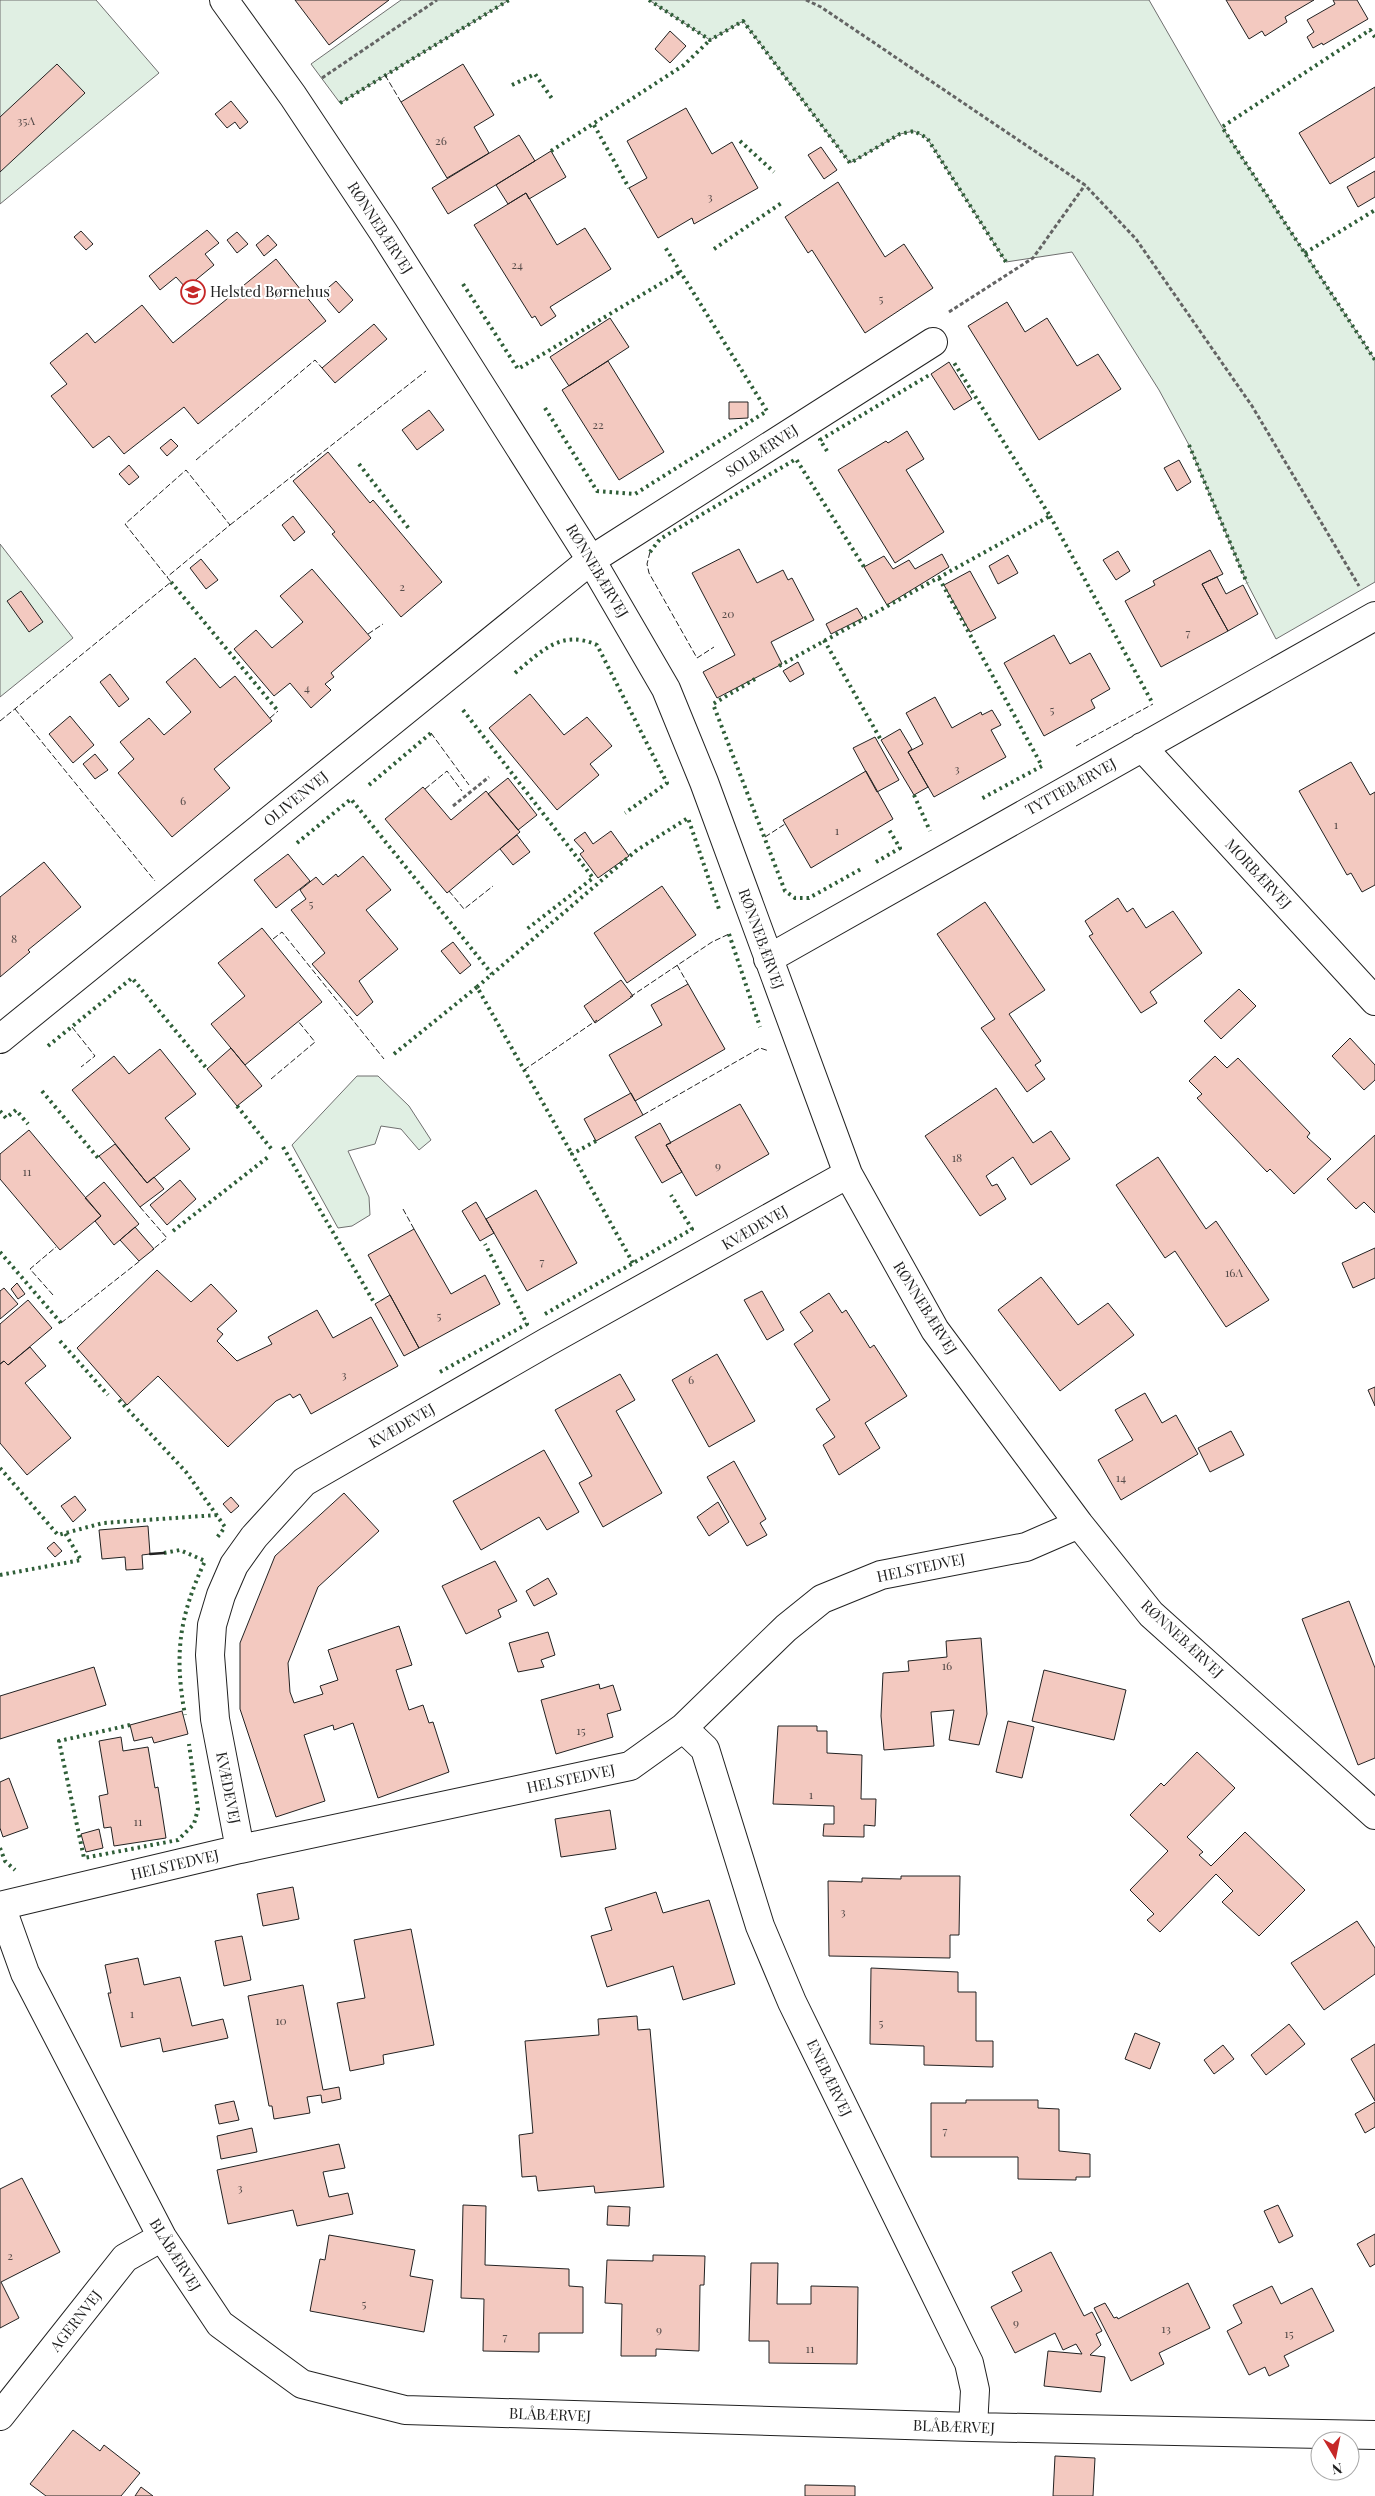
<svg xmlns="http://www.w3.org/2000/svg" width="1375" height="2496" font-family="'Playfair Display',serif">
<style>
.green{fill:#e0efe3;stroke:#6f6f6f}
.building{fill:#f3c9c0;stroke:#222}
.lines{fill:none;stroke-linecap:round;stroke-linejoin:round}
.street-casing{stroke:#222;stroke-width:30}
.path{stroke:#646464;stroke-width:3;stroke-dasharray:4 2.5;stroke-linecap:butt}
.street{stroke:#fff;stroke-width:28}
.hedge{stroke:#2f5e38;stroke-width:4;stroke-dasharray:2.5 4;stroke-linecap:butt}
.fence{stroke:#222;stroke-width:1;stroke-dasharray:6 2.5;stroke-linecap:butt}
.wall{stroke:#222;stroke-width:2.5}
.labels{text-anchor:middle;stroke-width:4;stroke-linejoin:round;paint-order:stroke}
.number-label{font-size:12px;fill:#564c4a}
.street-label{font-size:15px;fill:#222;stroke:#fff}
.poi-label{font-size:15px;fill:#222;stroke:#fff;text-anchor:start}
</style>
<rect width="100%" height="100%" fill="#fff"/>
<path class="green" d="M0,0h96l63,73 -159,131z
M401,0h108l-169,103 -29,-39z
M649,0h500l73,127 153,233v222l-99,57 -29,-56 -58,-138 -30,-55 -87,-138 -66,10 -79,-124 -13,-7 -14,3 -50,29 -107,-142 -33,19z
M0,544l73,94 -73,59z
M357,1076h21l31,30 22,34 -12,10 -18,-21 -20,-3 -6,18 -27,7 21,46 1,18 -18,11 -14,2 -46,-83z"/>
<path class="building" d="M295,0h94l-60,45z
M1226,0h88l-29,17 2,5 -22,14 -3,-5 -13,8z
M1333,0h24l11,19 -45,26 -1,-2 -9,5 -6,-11 7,-5 -7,-12 28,-16z
M670,31l16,15 -16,17 -15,-14z
M57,64l28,29 -85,79v-55z
M463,64l31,51 -20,12 15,26 -42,25 -46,-76z
M1375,87v70l-45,27 -31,-51z
M231,101l17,21 -8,7 -5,-7 -8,6 -12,-14z
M686,108l26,46 20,-12 26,46 -64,36 -2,-6 -34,20 -29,-50 18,-10 -20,-37z
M519,135l16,26 -87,53 -16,-26z
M821,147l16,23 -13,9 -16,-24z
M551,151l15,26 -37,22 -3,-6 -18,11 -12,-19z
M1375,171v26l-17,10 -11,-20z
M838,182l47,75 19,-13 29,44 -68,45 -53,-83 -4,3 -23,-36z
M526,193l31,52 28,-17 26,41 -61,38 6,9 -15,10 -6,-10 -3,2 -58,-93z
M207,230l12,13 -14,11 9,11 -28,23 -10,-11 -16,13 -11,-14z
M81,231l12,13 -7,6 -12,-13z
M237,232l11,12 -11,9 -10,-13z
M268,235l9,10 -13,11 -8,-11z
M276,259l50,62 -128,103 -14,-17 -60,47 -15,-18 -16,12 -42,-52 16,-12 -17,-21 37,-30 8,10 47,-38 31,38z
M336,281l17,19 -14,13 -17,-20z
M1007,302l18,30 22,-14 30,48 21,-12 23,35 -82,51 -71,-114z
M610,318l19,29 -60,39 -19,-29z
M374,324l13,15 -52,44 -13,-15z
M608,361l56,91 -45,28 -57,-90z
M949,362l23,37 -18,11 -23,-36z
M729,402h19v16l-19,1z
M429,410l15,20 -27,20 -15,-20z
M907,431l17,28 -18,11 38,62 -49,31 -57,-93 48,-29 2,2z
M171,439l7,7 -11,10 -7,-8z
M328,452l42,51 3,-3 69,82 -41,35 -69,-83 3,-2 -42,-51z
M1179,460l12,22 -14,9 -13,-23z
M129,465l10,12 -10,8 -10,-11z
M293,516l12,16 -11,9 -12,-16z
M739,549l18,34 26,-13 5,10 4,-2 22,42 -43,22 11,22 -65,34 -14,-26 32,-17 -43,-82z
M1210,550l13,24 -21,10 26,47 -67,36 -36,-66 30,-16 -2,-4z
M1118,551l12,20 -14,9 -13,-20z
M942,554l7,13 -62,38 -23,-38 20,-11 9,13 16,-9 6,9z
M1008,555l10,18 -20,11 -9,-18z
M201,559l17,21 -12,9 -16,-21z
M312,569l59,69 -40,35 3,4 -9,7 6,6 -20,18 -21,-25 -16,13 -40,-47 22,-19 16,18 31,-26 -23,-26z
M970,571l26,47 -26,14 -26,-47z
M1217,577l9,17 17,-9 15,29 -30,17 -26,-47z
M21,591l22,31 -14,10 -22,-31z
M857,608l6,10 -32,16 -5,-10z
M1054,635l16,29 20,-11 20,36 -19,11 4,8 -51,28 -40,-73z
M195,658l25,30 15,-12 37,45 -58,48 16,19 -58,49 -54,-64 16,-14 -14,-17 29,-24 15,17 27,-23 -25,-30z
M798,662l6,12 -14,8 -7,-11z
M110,674l19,25 -10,8 -19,-25z
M530,694l34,41 23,-18 25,29 -22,18 9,11 -42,35 -68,-82z
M935,697l17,31 29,-16 1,3 10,-5 9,15 -10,5 15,27 -72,40 -26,-45 15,-8 -17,-31z
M70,716l24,29 -21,18 -24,-29z
M900,729l12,20 -4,3 20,35 -14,8 -33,-55z
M875,737l24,43 -22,12 -24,-44z
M95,754l13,16 -13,9 -12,-15z
M1351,762l19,33 5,-3v93l-13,7 -11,-19 -4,2 -48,-84z
M866,771l27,48 -82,49 -28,-48z
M508,778l29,37 -19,15 -30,-36z
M423,787l28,33 35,-29 34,41 -73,61 -62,-74z
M611,831l18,25 -31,22 -18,-24 4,-3 -10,-11 11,-8 8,12z
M517,835l13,17 -17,13 -13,-16z
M288,854l22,27 -34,27 -22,-28z
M363,856l28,34 -25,20 32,39 -39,32 14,21 -16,14 -45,-52 13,-11 -34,-43 15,-11 -6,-9 16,-13 7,8 13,-11 2,3z
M44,862l37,45 -53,43 2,2 -30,25v-80z
M662,886l34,49 -69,48 -33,-50z
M1118,898l9,14 6,-4 13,20 27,-17 29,42 -52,39 7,11 -16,10 -52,-77 4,-2 -8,-13z
M985,902l60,88 -36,24 32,47 -6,4 10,14 -18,13 -46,-64 14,-9 -58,-85z
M262,928l60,74 -77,63 -34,-41 34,-28 -27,-33z
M453,942l18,23 -11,9 -19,-23z
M621,980l12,16 -38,27 -11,-17z
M688,984l37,65 -90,52 -26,-46 53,-30 -11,-20z
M1239,989l17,17 -35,33 -17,-18z
M1350,1038l25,27v15l-11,10 -32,-34z
M231,1048l31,38 -25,20 -30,-37z
M160,1049l36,45 -31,24 25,31 -43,34 -75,-93 42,-34 15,18z
M1215,1056l12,12 11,-10 72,75 -3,4 24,22 -37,35 -24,-25 -3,3 -70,-74 5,-4 -13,-13z
M996,1088l37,55 18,-12 19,28 -39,26 -18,-28 -27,19 6,10 5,-2 9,15 -26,17 -55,-80z
M631,1093l12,22 -47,26 -12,-22z
M740,1104l29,50 -73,42 -30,-51z
M660,1123l11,20 -5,2 16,27 -20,11 -27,-46z
M29,1130l72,86 -41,34 -60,-71v-25z
M1375,1135v78l-11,-11 -8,7 -29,-30z
M115,1144l32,39 7,-6 10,12 -24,18 -41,-51z
M1158,1157l48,72 10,-8 53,79 -43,27 -51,-76 -10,7 -49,-73z
M180,1180l16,19 -29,26 -17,-20z
M104,1182l35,42 -25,21 -19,-24 6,-5 -16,-18z
M536,1190l41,73 -50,28 -41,-72z
M476,1202l18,31 -14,8 -18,-30z
M135,1227l19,22 -15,12 -19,-21z
M414,1229l37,65 34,-19 15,29 -81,44 -51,-93z
M1375,1248v30l-22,10 -11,-25z
M157,1270l34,32 20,-18 26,27 -20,18 6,5 -6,7 20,20 35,-17 -4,-7 49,-27 16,28 38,-21 27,49 -87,48 -11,-20 -7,4 -3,-4 -14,7 -48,46 -70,-71 -31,29 -50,-57z
M1041,1277l37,48 30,-22 26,32 -74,56 -62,-81z
M17,1283l8,11 -7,5 -7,-10z
M4,1288l14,16 -18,15v-28z
M762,1291l22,39 -17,10 -23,-40z
M829,1293l13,20 4,-3 24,38 4,-3 33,51 -42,27 15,25 -41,27 -16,-30 12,-8 -19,-28 14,-9 -36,-56 19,-13 -13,-19z
M390,1295l29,53 -15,8 -29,-52z
M28,1300l24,28 -44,37 -4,-4 -4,3v-40z
M30,1347l16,19 -21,17 46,55 -44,37 -27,-32v-79l4,-3 4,4z
M717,1354l38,67 -46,26 -37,-67z
M620,1374l15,26 -19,11 46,82 -59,34 -24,-44 13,-7 -37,-66z
M1375,1387v19l-7,-16z
M1145,1393l17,30 14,-8 22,39 -77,46 -23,-40 35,-20 -18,-30z
M1231,1431l13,24 -34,17 -12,-24z
M544,1450l35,62 -32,18 -8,-13 -58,33 -28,-49z
M734,1461l32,58 -6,4 7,12 -20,11 -40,-69z
M344,1493l35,38 -61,56 -30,76 2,29 4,11 29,-9 -3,-8 18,-6 -10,-30 71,-24 13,39 -16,5 13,40 14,-5 6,18 4,-1 16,50 -71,26 -25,-75 -19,7 -1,-5 -29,10 21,66 -49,16 -36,-108v-66l35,-87z
M75,1496l11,14 -13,12 -12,-16z
M231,1497l8,9 -8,7 -8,-9z
M718,1502l11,20 -20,14 -12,-19z
M148,1526l2,28 -8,1 1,14 -17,1 -1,-13 -23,2 -3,-29z
M54,1542l8,9 -7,6 -8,-9z
M495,1561l22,40 -19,9 3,7 -35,17 -24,-48z
M548,1578l9,16 -23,12 -8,-15z
M1349,1601l26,67v90l-17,7 -56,-146z
M548,1632l7,23 -14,5 3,7 -26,5 -9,-29z
M981,1638l6,76 -8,31 -30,-5 5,-30 -23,2 3,34 -50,4 -3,-34 2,-43 26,-2 -1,-10 39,-4 -1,-16z
M94,1667l12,38 -106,34v-43z
M1044,1670l82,20 -12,50 -82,-19z
M599,1684l1,5 13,-4 8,25 -14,4 6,23 -57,17 -15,-54z
M182,1711l6,23 -34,9 -2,-6 -18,4 -4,-16z
M1008,1721l26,6 -12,51 -26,-6z
M778,1726h39v5h10v22l35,2 -1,44h15l-1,27 -11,-1v12l-41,-1 1,-12h10v-18l-61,-2z
M121,1737l2,14 25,-4 7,41 3,-1 8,51 -52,8 -3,-19 -7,1 -5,-32 9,-2 -9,-53z
M1197,1752l38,36 -48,49 16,15 -4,3 12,11 34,-34 60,58 -46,46 -37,-34 11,-11 -17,-17 -56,58 -13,-12 7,-6 -24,-24 38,-39 -38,-36 31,-32 3,3z
M9,1778l19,50 -25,9 -3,-9v-46z
M610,1810l6,39 -55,8 -6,-38z
M99,1829l4,19 -17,4 -5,-18z
M901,1876h59l-1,59h-9v23l-121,-2 -1,-75 34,1v-4l39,1z
M293,1887l6,32 -36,7 -6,-32z
M656,1892l7,21 46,-13 26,84 -52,16 -10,-34 -66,21 -16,-51 21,-6 -7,-22z
M1357,1921l18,27v26l-51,36 -33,-47z
M411,1929l23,116 -51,10 1,9 -34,7 -13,-68 28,-5 -11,-58z
M242,1936l9,44 -27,6 -9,-45z
M138,1958l6,27 36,-8 12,49 31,-7 5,19 -65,14 -3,-14 -39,9 -13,-54h3l-6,-28z
M871,1968l87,4v20h18v49h17v26l-69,-2v-19l-54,-2z
M303,1985l20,105 16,-3 2,12 -19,4 -1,-8 -14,2 3,16 -36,6 -2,-13h-3l-21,-110z
M637,2016l1,14 12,-1 14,158 -69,6 -1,-7 -56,5 -2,-15 -14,1 -3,-42 14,-2 -8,-92 74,-6 -1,-16z
M1289,2024l16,20 -39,31 -15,-20z
M1135,2033l25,10 -10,26 -25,-10z
M1375,2044v57l-24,-42z
M1223,2045l11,14 -20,15 -10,-14z
M966,2100h72v8l21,1v42l31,3v23h-14v3l-58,-1v-22h-87v-54h35z
M234,2101l5,19 -20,4 -4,-19z
M1375,2102v25l-10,6 -10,-19z
M252,2128l5,24 -36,7 -4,-23z
M339,2144l6,24 -22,4 6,25 19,-4 5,21 -56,12 -4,-16 -65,14 -11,-54z
M22,2178l38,74 -59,30 18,36 -19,10v-139z
M463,2205l23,1 -1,59 84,4v17l14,1v46h-44v19l-56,-1 1,-52 -23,-1z
M1278,2205l15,31 -14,7 -15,-32z
M608,2206l22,1 -1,19 -22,-1z
M1375,2234v30l-5,3 -13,-23z
M329,2235l86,15 -5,26 23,4 -9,52 -114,-21 10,-52 5,1z
M1051,2252l33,64 8,-4 10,19 -6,3 5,11 -11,10 15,2 -4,35 -57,-6 4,-35 34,3 -6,-10 -13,6 -8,-17 -40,20 -24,-46 31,-16 -10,-19z
M653,2255l52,1 -1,29h-4l-1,66 -43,-2v7h-35l1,-52 -17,-1 2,-43 46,1z
M751,2263h27l-1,41h34v-18l47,1 -1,77 -88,-1v-22h-20z
M1188,2283l22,45 -51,25 5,11 -33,17 -37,-73 11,-5 9,15 3,-1 1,2z
M1272,2286l9,18 31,-16 22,43 -50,25 5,10 -20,10 -4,-9 -16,8 -22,-44 15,-8 -9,-18z
M73,2430l27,21 4,-6 36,28 -19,23h-75l-16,-12z
M1055,2456l40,2 -2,38h-40z
M805,2485l50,1v10h-50z
M141,2487l12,9h-18z"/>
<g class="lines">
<g class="street-casing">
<path id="street" d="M224,0l69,96 91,137 207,327 75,129 38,93 144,392 87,156 144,194 72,90 224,201
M1142,747l233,254
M768,959l607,-343
M0,1039l591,-479 342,-218
M683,1728l22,21 55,177 32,76 177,361 6,27 -2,37
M240,1849l-25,-130 -5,-64 2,-30 9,-30 13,-30 20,-28 50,-55 243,-140 301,-168
M0,1906l240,-57 390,-83 53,-38 103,-100 36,-29 59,-24 145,-28 53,-23
M1,1906l24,67 137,264 58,87 82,60 103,26 568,17 402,8
M0,2416l125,-158 37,-21"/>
</g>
<path class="path" d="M806,0l15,7 264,178 51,54 116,167 107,180
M322,78l115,-78
M949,312l84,-54 52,-73
M453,806l36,-29"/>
<use href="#street" class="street"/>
<path class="hedge" d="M649,0l61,40 33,-19 107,142 50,-29 14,-3 13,7 79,124
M1375,37l-5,-7 -148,97 153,233
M512,85l23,-11 18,26
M340,103l169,-103
M594,125l35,63
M740,141l34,31
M551,151l133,-86 26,-25
M714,249l69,-47
M1305,253l70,-43
M463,284l55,85 162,-97
M545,408l52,83 38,3 132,-83 -102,-164
M1189,445l58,138
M827,451l-7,-11 111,-66
M359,464l51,66
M1050,516l103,188
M650,552l10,-13 136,-80 68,108
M939,578l103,188 -63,34
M171,582l107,129
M824,640l57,100
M779,666l271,-150 -97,-155
M515,673c27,-22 46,-44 82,-28l70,138 -42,30
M755,679l-42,25 72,187 10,7h14l52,-29
M463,710l130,168 -66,51
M369,785l62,-52
M914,795l16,36
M297,843l54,-44 141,175
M876,862l24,-14 -12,-20
M729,934l31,93
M477,987l160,-137 51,-32 32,94
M48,1046l84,-68 75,91
M394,1054l83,-67 95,167
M42,1091l56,67
M237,1106l36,45
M0,1111l6,7 10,-8 12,14
M596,1141l-24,13 61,109
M283,1147l92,157
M173,1231l95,-74
M0,1252l61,71
M545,1314l147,-85 -21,-34
M60,1341l48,54
M440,1372l87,-48 -42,-80
M119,1400l67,72 39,55 -9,12
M0,1468l58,67 45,-12 114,-8
M164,1553l16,-3 25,11c-26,56 -31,93 -20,154
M0,1575l81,-15 -16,-27
M130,1725l-71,16 25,117 94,-18 16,-16 4,-15 -9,-65
M0,1848l5,13 10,9"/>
<path class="fence" d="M385,75l16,27
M196,460l119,-100 7,8
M230,525l196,-154
M650,552l-3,12 2,9 48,85 17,-11
M368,634l15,-10
M15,709l140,172
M270,718l8,-7
M0,721l171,-139 -46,-58 61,-54 44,55 -63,52
M431,733l38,52
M1076,746l77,-42
M425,789l22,-18 15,20
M765,837l20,-13
M449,891l15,18 29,-23
M273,939l9,-7 102,127
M677,965l11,19
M630,997l82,-55 17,-8
M72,1027l23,29 -14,11
M524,1070l73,-50
M271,1079l44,-37 -17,-21
M643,1115l117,-67 9,3
M140,1207l27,31 -15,12
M403,1209l11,20
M53,1295l-23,-26 26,-22
M61,1323l80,-63"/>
<path class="wall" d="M150,1554l14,-1"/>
</g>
<defs>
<g id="school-ring" transform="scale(1.25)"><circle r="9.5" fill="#fff" stroke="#c62828" stroke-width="1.5"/><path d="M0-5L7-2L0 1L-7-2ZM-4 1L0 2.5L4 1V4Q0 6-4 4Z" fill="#c62828"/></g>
</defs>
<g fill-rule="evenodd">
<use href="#school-ring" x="193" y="292"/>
</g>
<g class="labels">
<g class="number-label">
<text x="26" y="125">35A</text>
<text x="441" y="145">26</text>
<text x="710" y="201">3</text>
<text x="517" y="269">24</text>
<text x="881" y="303">5</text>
<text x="598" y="429">22</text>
<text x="402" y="591">2</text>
<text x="728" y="618">20</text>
<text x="1188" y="637">7</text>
<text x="307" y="692">4</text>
<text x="1052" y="714">5</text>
<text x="957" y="773">3</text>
<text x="183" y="805">6</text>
<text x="1336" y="829">1</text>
<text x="837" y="835">1</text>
<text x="311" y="908">5</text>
<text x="14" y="943">8</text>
<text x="957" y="1162">18</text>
<text x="718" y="1170">9</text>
<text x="27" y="1176">11</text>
<text x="542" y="1266">7</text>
<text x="1234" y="1277">16A</text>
<text x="439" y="1320">5</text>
<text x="344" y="1379">3</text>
<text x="691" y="1384">6</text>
<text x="1121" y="1482">14</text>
<text x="947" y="1670">16</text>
<text x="581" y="1735">15</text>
<text x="811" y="1799">1</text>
<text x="138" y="1826">11</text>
<text x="843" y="1916">3</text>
<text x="132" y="2018">1</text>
<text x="281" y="2025">10</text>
<text x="881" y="2027">5</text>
<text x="945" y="2135">7</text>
<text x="240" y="2192">3</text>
<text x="10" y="2260">2</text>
<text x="364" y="2308">5</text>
<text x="1016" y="2327">9</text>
<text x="1166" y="2333">13</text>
<text x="659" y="2334">9</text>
<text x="1289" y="2338">15</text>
<text x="505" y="2341">7</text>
<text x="810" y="2353">11</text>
</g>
<g class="street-label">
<text transform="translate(380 228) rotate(57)" y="5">RØNNEBÆRVEJ</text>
<text transform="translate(762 451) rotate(-33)" y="5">SOLBÆRVEJ</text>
<text transform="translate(597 571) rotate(59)" y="5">RØNNEBÆRVEJ</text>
<text transform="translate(1071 787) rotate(-29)" y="5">TYTTEBÆRVEJ</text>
<text transform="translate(296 799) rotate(-39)" y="5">OLIVENVEJ</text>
<text transform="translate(1258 874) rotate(47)" y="5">MORBÆRVEJ</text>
<text transform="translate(761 939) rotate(70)" y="5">RØNNEBÆRVEJ</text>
<text transform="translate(755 1228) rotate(-30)" y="5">KVÆDEVEJ</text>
<text transform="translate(925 1308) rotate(58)" y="5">RØNNEBÆRVEJ</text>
<text transform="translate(402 1426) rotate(-30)" y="5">KVÆDEVEJ</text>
<text transform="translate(921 1568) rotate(-12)" y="5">HELSTEDVEJ</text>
<text transform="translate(1182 1639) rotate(43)" y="5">RØNNEBÆRVEJ</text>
<text transform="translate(571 1779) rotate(-12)" y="5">HELSTEDVEJ</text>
<text transform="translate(228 1788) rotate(79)" y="5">KVÆDEVEJ</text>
<text transform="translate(175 1865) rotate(-13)" y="5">HELSTEDVEJ</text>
<text transform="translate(829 2078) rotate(64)" y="5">ENEBÆRVEJ</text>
<text transform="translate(175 2255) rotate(58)" y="5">BLÅBÆRVEJ</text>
<text transform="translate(76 2321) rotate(-52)" y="5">AGERNVEJ</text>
<text transform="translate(550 2415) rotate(2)" y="5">BLÅBÆRVEJ</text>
<text transform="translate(954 2427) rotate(2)" y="5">BLÅBÆRVEJ</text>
</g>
<g class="poi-label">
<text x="210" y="297">Helsted Børnehus</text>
</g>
</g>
<g transform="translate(1335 2456) rotate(170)"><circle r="24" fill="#ffffff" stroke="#a7a7a7"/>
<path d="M0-4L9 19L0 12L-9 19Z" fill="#c62828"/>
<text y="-8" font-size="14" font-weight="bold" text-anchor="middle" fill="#222222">N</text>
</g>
</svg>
